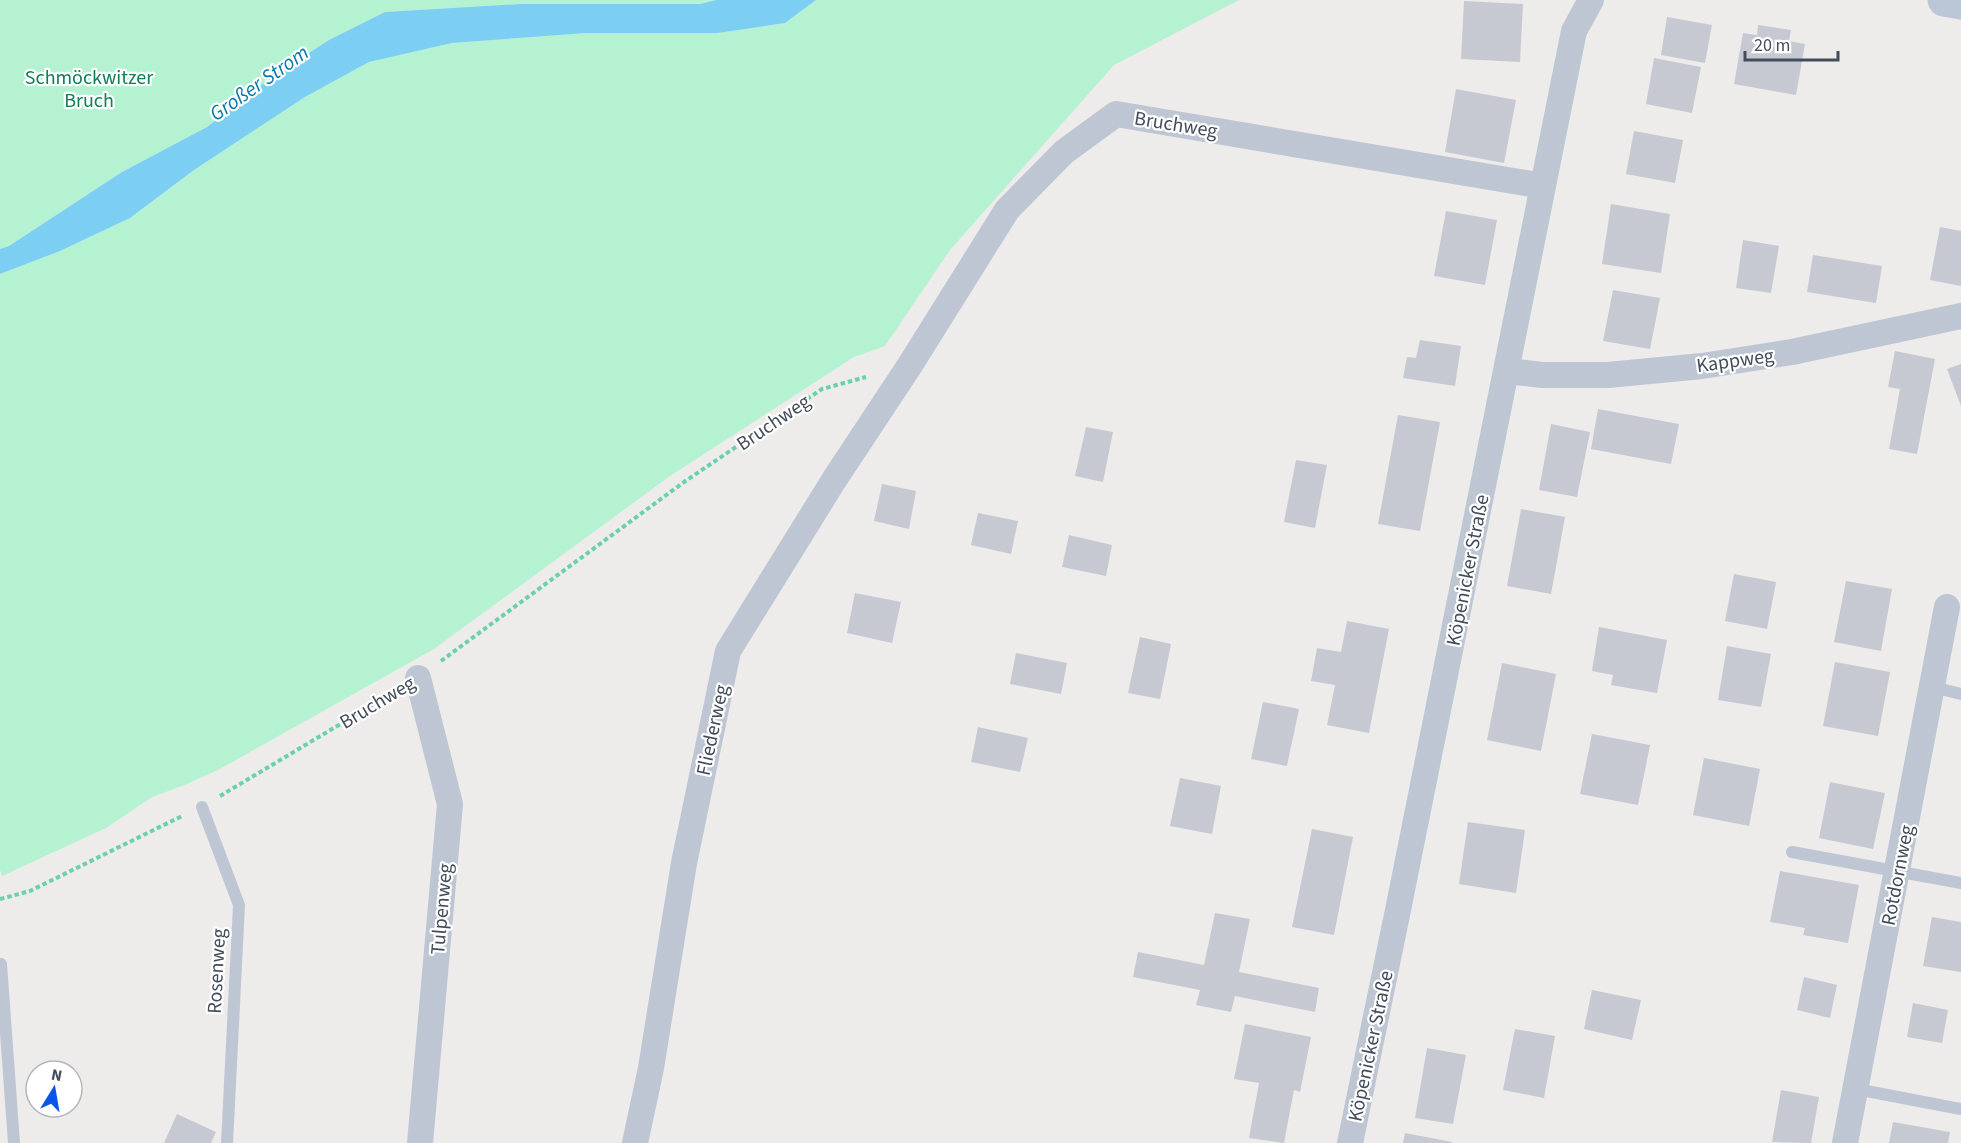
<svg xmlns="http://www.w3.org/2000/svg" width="1961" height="1143" font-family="'Source Sans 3',sans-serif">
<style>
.green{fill:#b4f2d2}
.water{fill:#7dcef3}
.building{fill:#c6c9d2}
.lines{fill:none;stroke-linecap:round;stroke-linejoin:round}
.path{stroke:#69d2a9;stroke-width:4;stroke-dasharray:4.5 3;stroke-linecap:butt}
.lane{stroke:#bdc6d2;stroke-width:12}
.street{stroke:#bdc6d2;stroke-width:26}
.secondary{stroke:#bbc6d7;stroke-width:33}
.labels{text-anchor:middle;stroke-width:4.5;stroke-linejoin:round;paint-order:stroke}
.park-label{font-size:20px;fill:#0f8052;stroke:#fff}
.street-label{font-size:20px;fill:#424c5a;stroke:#fff}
.water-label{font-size:21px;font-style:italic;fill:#0179af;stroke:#fff}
</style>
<rect width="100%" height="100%" fill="#eeebeb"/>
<path class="green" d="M0,0h716l-16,4h-180l-135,8 -56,28 -53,34 -69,53 -85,45 -113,74 -9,3z
M816,0h423l-125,65 -164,185 -65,96 -31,11 -184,119 -236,173 -216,121 -36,16 -30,11 -46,31 -104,48 -2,-6v-596l60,-23 70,-33 64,-48 111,-73 64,-35 83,-19 135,-10h131l67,-10z"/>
<path class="water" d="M716,0h100l-31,23 -67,10h-131l-135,10 -83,19 -64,35 -111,73 -64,48 -70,33 -60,23v-25l9,-3 113,-74 85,-45 69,-53 53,-34 56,-28 135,-8h180z"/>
<path class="building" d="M1464,1l59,3 -3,58 -59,-3z
M1667,17l45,8 -7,38 -44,-8z
M1758,25l33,5 -2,11 16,3 -9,51 -62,-11 9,-51 14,2z
M1654,58l47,9 -9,46 -46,-9z
M1456,89l60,11 -12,63 -59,-11z
M1634,131l49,9 -8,43 -49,-9z
M1611,204l59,10 -9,59 -59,-9z
M1446,211l51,9 -12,65 -51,-9z
M1940,227l21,4v55l-31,-6z
M1743,240l36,6 -8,47 -35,-5z
M1813,255l69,11 -6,37 -69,-11z
M1613,290l47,8 -10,51 -47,-8z
M1420,340l41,6 -6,40 -52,-8 4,-21 9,1z
M1895,351l40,8 -18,95 -28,-5 11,-60 -12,-2z
M1961,364v42l-14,-37z
M1598,409l81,15 -8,40 -80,-15z
M1398,415l42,7 -20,109 -42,-7z
M1551,424l39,8 -13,65 -38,-7z
M1086,427l27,5 -10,50 -28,-6z
M1296,460l31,5 -12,63 -31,-6z
M882,484l34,7 -7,38 -35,-8z
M1521,509l44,8 -14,77 -44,-8z
M978,513l40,8 -7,33 -40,-9z
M1069,535l43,10 -6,31 -44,-9z
M1734,574l42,8 -9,47 -42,-8z
M1846,581l46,8 -11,62 -47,-9z
M855,593l46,9 -9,41 -45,-10z
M1347,621l42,8 -20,104 -42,-8 8,-40 -24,-4 6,-33 24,4z
M1599,627l68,13 -10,53 -46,-8 2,-10 -21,-4z
M1140,637l31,7 -11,55 -32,-6z
M1727,646l44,8 -10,53 -43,-7z
M1016,653l51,10 -6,31 -51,-10z
M1835,662l55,10 -12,64 -55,-10z
M1502,663l54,11 -15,77 -54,-11z
M1263,702l36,7 -12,57 -36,-7z
M978,727l50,11 -8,34 -49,-10z
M1592,734l58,11 -12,60 -58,-11z
M1704,758l56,11 -11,57 -56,-11z
M1180,778l41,8 -9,48 -42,-8z
M1830,782l55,11 -12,56 -54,-11z
M1468,822l57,8 -9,63 -57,-9z
M1312,829l41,8 -19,98 -42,-8z
M1780,871l79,14 -11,58 -45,-8 2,-7 -35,-6z
M1215,913l35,6 -11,53 80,16 -4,24 -80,-16 -4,16 -35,-7 4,-15 -67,-13 5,-25 66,13z
M1932,917l29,5v50l-38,-6z
M1804,977l33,8 -7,33 -33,-8z
M1592,990l49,10 -9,40 -48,-11z
M1913,1003l35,7 -6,33 -35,-6z
M1245,1024l66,13 -11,55 -6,-2 -10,53 -35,-5 10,-55 -25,-4z
M1515,1029l40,7 -11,62 -41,-8z
M1427,1048l39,7 -13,69 -38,-6z
M1781,1090l38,7 -8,46 -39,-1z
M177,1114l39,18 -5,11h-47z
M1893,1122l57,10 -2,11h-59z
M1405,1133l47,9 -1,1h-48z"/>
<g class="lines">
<path class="path" d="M441,661l243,-179 138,-93 44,-12
M220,796l174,-104
M0,899l30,-8 152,-75"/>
<path class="lane" d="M1932,687l29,7
M202,807l37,98 -12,238
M1792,852l169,31
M1,964l13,179
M1856,1089l105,20"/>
<path class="street" d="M1507,371l35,4h66l94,-9 90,-14 169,-36
M418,678l32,126 -30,339
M635,1143l16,-75 33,-205 44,-212 106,-171 76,-115 97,-155 57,-58 52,-38 427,72
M1350,1143l48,-233 176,-879 17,-31
M1845,1143l102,-536"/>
<path class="secondary" d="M1944,0l17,3"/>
</g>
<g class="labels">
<g class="park-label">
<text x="89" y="84">Schmöckwitzer<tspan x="89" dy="23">Bruch</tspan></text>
</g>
<g class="street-label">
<text transform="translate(1176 124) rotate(9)" y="7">Bruchweg</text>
<text transform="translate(1735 360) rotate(-8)" y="7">Kappweg</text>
<text transform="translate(773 422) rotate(-34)" y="7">Bruchweg</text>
<text transform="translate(1467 570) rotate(-79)" y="7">Köpenicker Straße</text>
<text transform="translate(377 702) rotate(-31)" y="7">Bruchweg</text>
<text transform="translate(712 730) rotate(-78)" y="7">Fliederweg</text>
<text transform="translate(1897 875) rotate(-79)" y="7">Rotdornweg</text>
<text transform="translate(441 909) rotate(-85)" y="7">Tulpenweg</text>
<text transform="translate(216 971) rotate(-87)" y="7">Rosenweg</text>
<text transform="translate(1370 1046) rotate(-78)" y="7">Köpenicker Straße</text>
</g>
<g class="water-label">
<text transform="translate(259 83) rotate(-35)" y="7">Großer Strom</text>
</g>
</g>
<g transform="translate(54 1089) rotate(11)"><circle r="28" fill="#ffffff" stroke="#b3b7bd" stroke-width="1.5"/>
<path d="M0-4.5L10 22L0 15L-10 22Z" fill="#0a55e9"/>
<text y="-9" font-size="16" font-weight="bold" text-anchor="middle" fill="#424c5a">N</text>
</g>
<path d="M1745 51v9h93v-9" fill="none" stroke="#424c5a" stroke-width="3"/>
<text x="1754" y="51" font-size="18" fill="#424c5a" stroke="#ffffff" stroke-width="4.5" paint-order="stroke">20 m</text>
</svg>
